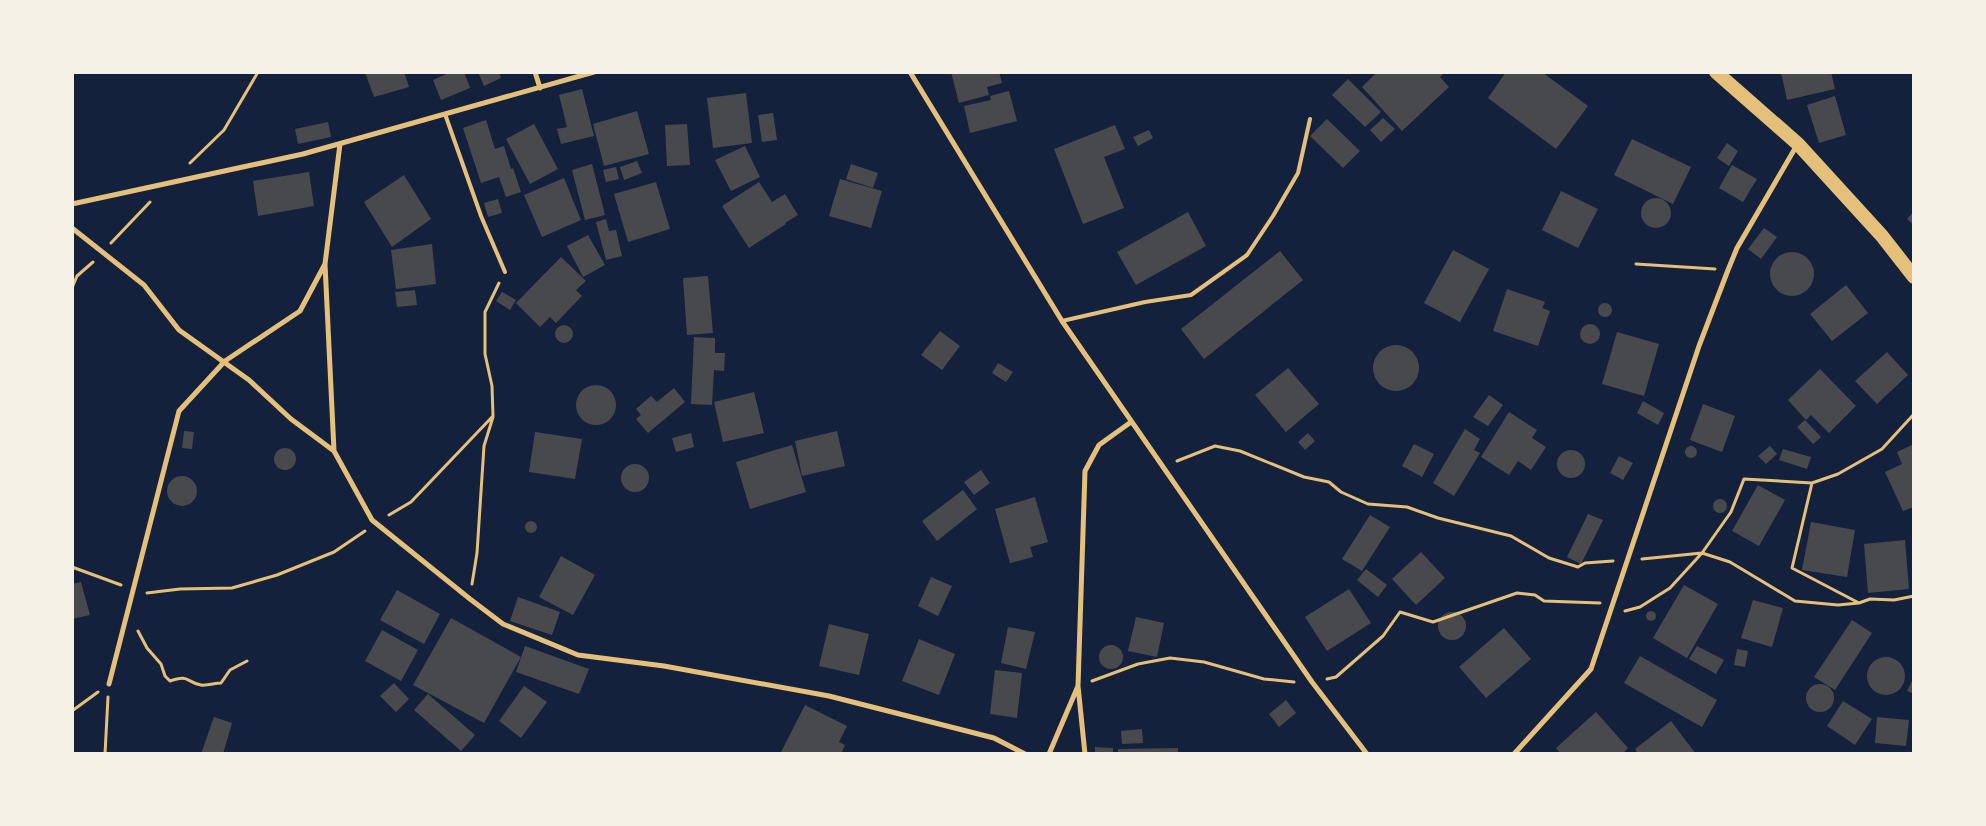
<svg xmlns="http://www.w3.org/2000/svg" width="1986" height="826" font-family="'Archivo Narrow',sans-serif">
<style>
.building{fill:#48494c}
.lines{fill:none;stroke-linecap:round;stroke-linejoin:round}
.path{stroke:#e5c07b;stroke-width:3}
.service{stroke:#e5c07b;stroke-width:4}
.minor{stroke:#e5c07b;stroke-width:5}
.trunk{stroke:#e5c07b;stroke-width:14}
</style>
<rect width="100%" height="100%" fill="#14213d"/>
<path class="building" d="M365,72h39l5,15 -35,10z
M451,72h13l6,16 -29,12 -8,-20z
M478,72h21l2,6 -17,8z
M951,72h48l3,11 -15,4 2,8 -30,8z
M1377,72h68l-5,5 9,10 -47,44 -40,-44z
M1506,72h36l46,34 -32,43 -68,-51z
M1781,72h50l4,17 -48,11z
M1348,79l33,33 -16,15 -33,-32z
M582,89l12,47 -33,8 -4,-15 10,-2 -8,-32z
M1009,91l8,30 -47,12 -6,-27 27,-6 -1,-4z
M746,93l6,50 -39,5 -6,-50z
M1835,96l11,39 -27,8 -12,-38z
M637,111l12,43 -45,12 -11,-42z
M773,113l4,27 -15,2 -4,-27z
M1383,118l12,11 -14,13 -11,-12z
M1327,119l33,32 -17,17 -33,-32z
M486,120l9,29 9,-3 7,23 2,-1 8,24 -15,5 -7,-20 -18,6 -18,-55z
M328,122l3,15 -33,7 -3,-15z
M534,124l24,45 -28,15 -24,-45z
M687,124l3,41 -23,1 -2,-41z
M1115,125l10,24 -21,8 20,51 -41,16 -29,-75z
M1149,130l4,8 -15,8 -5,-9z
M1632,139l59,28 -18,37 -59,-29z
M1727,143l11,8 -9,15 -12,-8z
M745,146l15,31 -29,14 -16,-31z
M637,161l5,12 -18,7 -4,-13z
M592,164l13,51 -20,5 -13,-50z
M851,164l27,9 -5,15 -27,-9z
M1732,165l25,14 -14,23 -24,-14z
M616,167l3,12 -13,3 -3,-12z
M309,172l5,34 -56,10 -5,-35z
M404,175l27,44 -39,28 -28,-45z
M564,178l17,42 -39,17 -18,-42z
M840,179l42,12 -11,37 -42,-12z
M656,182l14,47 -42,13 -14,-48z
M759,182l13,20 13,-8 13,21 -13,8 1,1 -37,24 -27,-42z
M1561,191l37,18 -20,39 -36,-18z
M1641 213a15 15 0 1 1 30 0a15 15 0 1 1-30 0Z
M498,199l4,14 -14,4 -4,-14z
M1914,211v14l-7,-6z
M1188,212l18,34 -70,39 -19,-33z
M606,219l3,12 7,-1 6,26 -16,4 -10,-38z
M1764,228l13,9 -16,22 -13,-10z
M588,235l17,30 -22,12 -16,-31z
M432,244l4,40 -40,5 -5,-39z
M1453,250l36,19 -29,53 -36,-19z
M1280,251l23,29 -99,79 -23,-30z
M1770 274a22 22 0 1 1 44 0a22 22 0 1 1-44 0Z
M561,257l25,24 -10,9 6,6 -26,27 -6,-6 -10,10 -24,-24z
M708,276l5,57 -26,2 -4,-57z
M1846,285l22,28 -36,28 -22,-27z
M1507,289l38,13 -3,6 8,3 -12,35 -45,-15z
M415,290l2,15 -20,2 -2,-15z
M502,292l14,8 -6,10 -14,-9z
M1598 310a7 7 0 1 1 14 0a7 7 0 1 1-14 0Z
M1580 334a10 10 0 1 1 20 0a10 10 0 1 1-20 0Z
M555 334a9 9 0 1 1 18 0a9 9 0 1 1-18 0Z
M940,331l20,15 -18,24 -21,-15z
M1617,332l42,12 -15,52 -42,-12z
M694,337l21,1v15h10l-1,18 -10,-1 -2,35 -21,-1z
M1373 368a23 23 0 1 1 46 0a23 23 0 1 1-46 0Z
M1887,352l21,23 -31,29 -22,-23z
M998,363l15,9 -7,10 -14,-9z
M1288,368l31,36 -33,28 -31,-37z
M1820,369l36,37 -27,27 -18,-18 -5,5 -18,-20z
M576 405a20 20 0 1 1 40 0a20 20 0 1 1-40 0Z
M674,388l11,14 -37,31 -12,-14 5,-4 -5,-6 15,-13 6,6z
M754,392l10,41 -41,9 -9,-40z
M1489,395l14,10 -15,21 -15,-9z
M1643,401l21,12 -6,12 -21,-12z
M1703,404l32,12 -13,36 -32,-12z
M1509,412l28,18 -5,8 14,9 -15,23 -13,-9 -9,14 -28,-18z
M1805,420l16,17 -8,7 -16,-17z
M1465,429l15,10 -6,11 6,3 -26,43 -21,-13z
M184,431l10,1 -2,17 -10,-1z
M837,431l8,35 -43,10 -7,-35z
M535,432l47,7 -7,40 -46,-7z
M691,433l3,14 -18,5 -4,-14z
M1308,433l7,8 -10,9 -7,-8z
M1414,444l20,10 -12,23 -20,-11z
M1914,444v63l-11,4 -18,-39 17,-8 -5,-12z
M792,445l14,47 -56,17 -14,-47z
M1685 452a6 6 0 1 1 12 0a6 6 0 1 1-12 0Z
M1770,446l7,8 -11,10 -8,-8z
M274 459a11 11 0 1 1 22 0a11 11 0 1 1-22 0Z
M1783,449l28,8 -4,12 -28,-9z
M1557 464a14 14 0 1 1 28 0a14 14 0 1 1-28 0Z
M1619,456l14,7 -10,17 -13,-7z
M621 478a14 14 0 1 1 28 0a14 14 0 1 1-28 0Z
M981,470l9,13 -16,12 -10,-13z
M167 491a15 15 0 1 1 30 0a15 15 0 1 1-30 0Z
M1758,485l27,15 -26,46 -27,-15z
M963,490l14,19 -40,32 -15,-20z
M1035,497l13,45 -18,5 3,10 -23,6 -15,-54z
M1713 506a7 7 0 1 1 14 0a7 7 0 1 1-14 0Z
M1588,514l15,6 -22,44 -14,-7z
M1370,515l20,12 -28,44 -20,-12z
M525 527a6 6 0 1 1 12 0a6 6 0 1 1-12 0Z
M1811,522l44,8 -8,47 -45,-7z
M1905,540l4,49 -41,4 -4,-49z
M1421,552l24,26 -29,27 -24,-26z
M561,556l34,19 -22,40 -34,-18z
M1366,569l21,16 -9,12 -21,-17z
M931,577l21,9 -14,30 -20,-10z
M81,582l9,33 -18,4v-35z
M1684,585l34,19 -31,54 -34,-20z
M1349,589l22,34 -44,28 -22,-34z
M397,590l43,24 -16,30 -44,-24z
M518,597l42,15 -8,23 -42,-14z
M1753,600l30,8 -11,39 -31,-9z
M1646 616a5 5 0 1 1 10 0a5 5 0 1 1-10 0Z
M1438 626a14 14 0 1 1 28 0a14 14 0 1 1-28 0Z
M1136,617l28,6 -7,34 -29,-6z
M451,618l70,39 -37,66 -71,-38z
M1852,620l20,13 -37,57 -21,-13z
M829,624l40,10 -10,41 -40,-9z
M1008,627l27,5 -9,37 -25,-6z
M1504,628l27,31 -45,39 -27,-31z
M382,630l36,20 -17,31 -36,-20z
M919,639l36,15 -16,41 -37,-14z
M1099 657a12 12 0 1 1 24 0a12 12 0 1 1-24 0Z
M525,646l64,23 -10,25 -63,-22z
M1697,646l27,14 -8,14 -27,-15z
M1737,649l11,2 -3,16 -11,-2z
M1640,656l77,44 -15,27 -78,-44z
M1867 676a19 19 0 1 1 38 0a19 19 0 1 1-38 0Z
M995,670l27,3 -5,45 -27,-4z
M1914,677v17l-7,-3z
M394,683l15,16 -13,13 -16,-16z
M1806 698a14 14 0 1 1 28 0a14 14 0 1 1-28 0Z
M524,686l23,16 -26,36 -22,-17z
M428,694l47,41 -14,16 -47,-41z
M1286,700l10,13 -17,14 -10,-13z
M1843,701l29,18 -17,26 -28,-19z
M805,705l42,21 -8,16 6,3 -4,9h-61z
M1596,712l32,36 -6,6h-61l-5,-6z
M214,717l18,6 -9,31h-22z
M1877,717l32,3 -3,26 -31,-3z
M1671,721l25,33h-58l-3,-5z
M1142,729l1,14 -21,1 -1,-13z
M1095,747l18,1v6h-18z
M1178,748v6h-60v-5z"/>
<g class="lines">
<path class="path" d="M190,163l34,-33 34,-58
M111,243l39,-41
M1636,264l79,5
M72,288l5,-12 16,-14
M1177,461l38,-15 25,5 64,26 25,5 12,10 27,12 39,3 31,11 73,18 38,22 29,9 7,-4 28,-2
M389,515l22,-13 82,-86 -1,-30 -7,-32v-42l14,-29
M1642,559l60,-6 28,9 65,39 43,4 21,-2 -67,-35 20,-85 26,-9 44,-25 32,-35
M72,567l49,18
M472,584l5,-31 7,-107 9,-29
M147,593l33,-4 52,-1 45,-13 57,-23 31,-21
M1859,603l11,-4 24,1 20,-4
M1625,611l15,-4 30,-19 32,-35 29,-41 13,-33 68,4
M138,631l9,17 14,16 4,12 5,5c20,-7 15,1 31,4 6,1 14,-2 20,-2l9,-13 17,-9
M1327,679l9,-2 47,-41 17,-24 33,10 84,-29 18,2 9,6 56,2
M1092,681l46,-17 32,-6 34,4 60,17 30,3
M72,711l26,-19
M105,754l3,-57"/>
<path class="service" d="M445,114l36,102 24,56
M1062,321l83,-19 46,-7 56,-40 26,-39 25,-43 12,-54"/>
<path class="minor" d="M535,72l5,16
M910,72l152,249 250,361 55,72
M340,144l-15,120 9,187 38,69 98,79 33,25 75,31 86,11 165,30 165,42 31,16
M72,204l231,-50 291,-82
M72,228l72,57 35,45 70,50 42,39 43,32
M109,684l70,-273 46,-50 75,-50 25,-47
M1078,686l7,68
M1049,754l29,-68 7,-215 14,-26 32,-23
M1514,754l77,-85 108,-323 29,-76 9,-22 60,-103"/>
<path class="trunk" d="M1716,72l82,72 84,92 32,41"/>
</g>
<rect width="1986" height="826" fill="none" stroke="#f6f1e7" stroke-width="148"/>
</svg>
